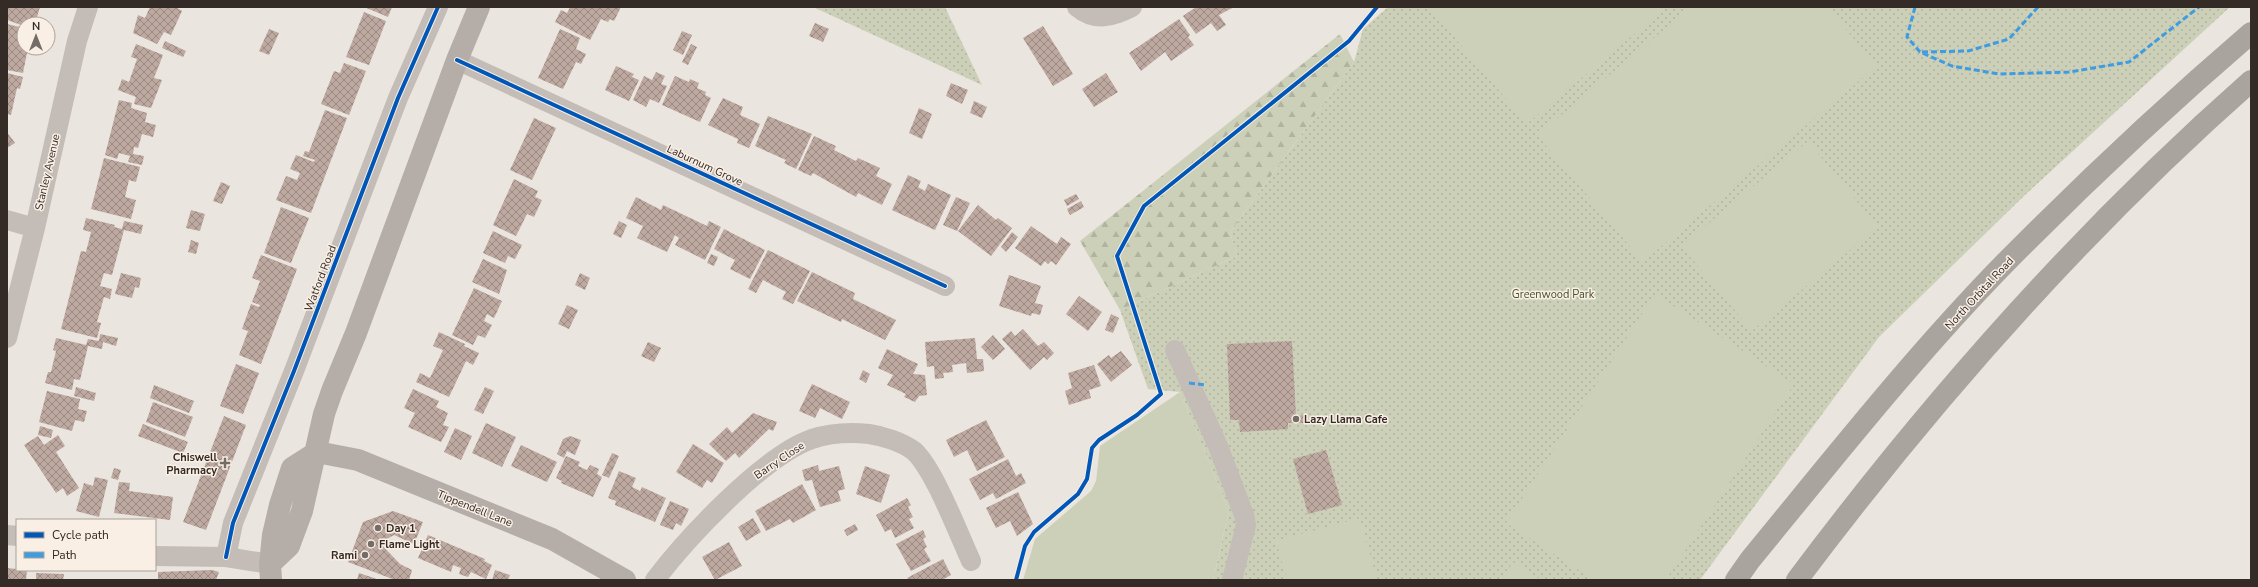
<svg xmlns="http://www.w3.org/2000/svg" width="2258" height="587" font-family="'Nunito Sans',sans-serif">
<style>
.grass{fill:url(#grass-dots)}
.forest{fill:url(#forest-firs)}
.garden{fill:#ccd0b8}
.building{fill:url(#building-cross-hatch)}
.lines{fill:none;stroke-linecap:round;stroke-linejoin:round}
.street{stroke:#c4bdb7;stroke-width:20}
.secondary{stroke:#b5ada8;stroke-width:22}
.highway{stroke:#aaa49e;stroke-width:22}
.quiet{stroke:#3e9ce0;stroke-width:3;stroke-dasharray:6 3;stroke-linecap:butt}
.cycleway-casing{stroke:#f9efe5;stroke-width:6}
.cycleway{stroke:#0057b8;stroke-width:4}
.poi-dot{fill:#746c67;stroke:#f9efe5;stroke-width:1.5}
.labels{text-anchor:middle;stroke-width:3;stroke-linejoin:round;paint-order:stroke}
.street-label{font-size:11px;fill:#342b26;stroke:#f9efe5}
.park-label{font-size:11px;fill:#44522b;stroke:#f9efe5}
.poi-label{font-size:11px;font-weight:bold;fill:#342b26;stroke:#f9efe5;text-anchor:start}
</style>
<defs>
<pattern id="grass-dots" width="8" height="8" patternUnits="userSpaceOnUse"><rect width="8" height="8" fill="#ccd0b8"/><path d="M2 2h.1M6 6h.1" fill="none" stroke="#b0b39e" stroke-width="1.8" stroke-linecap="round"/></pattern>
<pattern id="forest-firs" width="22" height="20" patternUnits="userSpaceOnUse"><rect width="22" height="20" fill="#ccd0b8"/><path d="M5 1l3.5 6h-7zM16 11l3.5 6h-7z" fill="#b0b39e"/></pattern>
<pattern id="building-cross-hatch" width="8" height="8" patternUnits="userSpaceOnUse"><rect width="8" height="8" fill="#bea9a1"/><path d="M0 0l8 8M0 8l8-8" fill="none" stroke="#9b8a83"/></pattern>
</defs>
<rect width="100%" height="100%" fill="#ebe5df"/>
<path class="grass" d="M813,7h132l37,78z
M1388,7h842l-205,188 -146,142 -179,243h-487l16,-69 -49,-119 -32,-3 -28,-79 117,-54 -7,-24 124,-170 9,-33z"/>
<path class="forest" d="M1340,34l14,28 -124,170 7,24 -117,54 -40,-69z"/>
<path class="garden" d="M1429,7h238l-140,117z
M1691,7h136l50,59 -234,196 -106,-127z
M1808,141l70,86 -126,104 -71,-85z
M1655,294l139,90 -128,196h-72l-88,-57z
M1180,392l49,119 -16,69h-190l12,-41 56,-48 5,-10 4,-35z
M1360,518l17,62h-90l-11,-39z
M1513,562l28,18h-40z"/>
<path class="building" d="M7,7h33l-5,17 -11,2 -17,-6z
M150,7h26l6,4 -11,24 -7,-3 -7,12 -24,-11 5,-18 7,3z
M364,7h28l-4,10z
M570,7h51l-7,14 -4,-2 -2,3 -7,-3 -11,21 -35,-18 6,-12 6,3z
M1196,7h38l-15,8 7,10 -9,6 -6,-8 -15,11 -13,-18z
M364,12l22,9 -17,44 -23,-8z
M1179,19l11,16 -2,2 6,8 -23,16 -6,-9 -24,19 -12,-18z
M815,23l14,6 -6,13 -14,-6z
M7,24l17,4v20h4l-5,25 -16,-3z
M1043,26l30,48 -20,12 -30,-48z
M269,29l10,4 -10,22 -10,-4z
M560,29l20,9 -4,11 10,5 -5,10 -5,-2 -13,27 -25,-11z
M682,31l10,4 -9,20 -10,-5z
M165,41l21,10 -3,6 -21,-9z
M136,44l27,11 -9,23 8,2 -11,28 -17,-4 2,-7 -18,-7 4,-11 7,3 8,-23 -6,-2z
M691,44l6,3 -9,18 -6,-3z
M344,63l22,8 -17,44 -28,-11 13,-33 6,2z
M616,66l18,8 -2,3 7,3 -10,21 -24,-11z
M656,72l9,4 -4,8 6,2 -8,17 -9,-4 -4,8 -13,-7 11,-24 8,4z
M7,73l16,4 -3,12 -3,-1 -6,27 -4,-1z
M1106,73l12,19 -24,15 -12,-18z
M675,76l14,6 1,-3 9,4 -2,5 9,4 -1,3 6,3 -11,24 -38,-17z
M951,83l17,7 -6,14 -16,-8z
M723,98l20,9 -3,8 20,9 -11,24 -12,-5 1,-4 -30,-14z
M119,100l13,3 -1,5 16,5 -2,9 11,3 -3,12 -11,-3 -4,14 -4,-1 -1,7 11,2 -2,9 -14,-3 2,-6 -11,-3 -2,6 -12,-4z
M974,101l13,6 -5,11 -12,-5z
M919,108l13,6 -10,25 -13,-6z
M325,110l22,8 -36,95 -35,-13 10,-24 11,4 3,-7 -10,-4 6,-14 18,7 1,-2 -12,-4 2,-5 4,1z
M768,116l44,18 -16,35 -12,-6 2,-3 -31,-14z
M534,118l22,10 -24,52 -22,-10z
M7,132l8,11 -8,5z
M814,136l22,10 -2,4 22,11 2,-3 22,10 -4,8 16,8 -10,21 -24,-12 -2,4 -43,-24 -2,3 -13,-6z
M104,158l36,9 -4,15 -7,-2 -4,17 11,3 -5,19 -40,-10z
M908,175l13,6 -3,6 7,4 3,-7 23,11 -16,35 -43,-20z
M514,179l24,12 -3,6 7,3 -8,17 -7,-3 -11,22 -23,-11z
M221,182l9,4 -8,18 -9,-3z
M1076,194l3,5 -12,7 -3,-6z
M636,197l25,13 2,-5 44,21 2,-5 12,6 -16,33 -30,-15 4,-7 -4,-3 -8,17 -30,-14 6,-12 -17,-8z
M956,197l14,6 -13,28 -14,-6z
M1081,201l3,6 -14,8 -3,-6z
M978,205l18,15 2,-2 14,10 -21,28 -33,-25z
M281,207l28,11 -18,45 -27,-10z
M191,210l14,4 -5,17 -14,-3z
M86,218l29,7 -1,2 8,2 2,-8 19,4 -2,9 -17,-4 -12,45 -8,-2 -4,13 12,3 -2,10 -6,-2 -7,25 4,1 -4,15 -36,-9 20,-78 5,1 5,-20 -8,-2z
M619,221l8,4 -6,13 -8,-4z
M1031,226l26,18 4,-7 10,7 -15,21 -5,-4 -3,3 -3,-3 -4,5 -26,-18z
M724,229l41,21 -15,29 -20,-10 5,-9 -21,-11z
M493,231l29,14 -7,14 -7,-3 -3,7 -22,-10z
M1012,232l6,5 -12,15 -5,-5z
M191,240l8,3 -3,11 -8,-2z
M768,250l42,21 -17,33 -11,-5 4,-7 -23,-12 -7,13 -8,-4z
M711,254l7,3 -4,9 -7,-3z
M261,255l36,14 -36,95 -22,-9 9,-24 -6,-2 9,-25 8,3 1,-2 -8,-3 8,-21 -8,-3z
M483,259l24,11 -8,24 -27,-12z
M812,272l43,21 -2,6 43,21 -11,20 -43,-21 -1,3 -44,-21z
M121,273l20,5 -2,10 -4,-1 -3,11 -17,-4z
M580,273l10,5 -5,12 -10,-5z
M1009,275l32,11 -6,17 8,2 -3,10 -8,-2 -1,3 -32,-10z
M474,288l28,13 -8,17 -7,-4 -3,7 8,4 -7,13 -7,-3 -5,10 -21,-10z
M1079,296l23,16 -14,19 -22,-17z
M567,305l11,5 -9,19 -11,-5z
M1111,314l8,4 -6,15 -8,-3z
M1023,329l15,17 6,-4 10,11 -7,7 -3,-3 -14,13 -28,-31 9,-8 4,5z
M439,332l26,12 -1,2 15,7 -6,12 -7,-4 -17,36 -33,-15 4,-9 10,5 13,-28 -10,-4z
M100,334l18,4 -2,8 -13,-4 -1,7 -14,-3 -8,34 -6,-1 -2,11 -27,-7 3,-11h3l5,-21 -3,-1 3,-12 30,7 2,-6 11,2z
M993,335l12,14 -12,11 -12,-13z
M975,338l2,21h6l1,12 -17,2 -1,-10 -14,2 1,7 -10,1 1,5 -9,1 -1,-13 -7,1 -2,-25z
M1292,341l4,75 8,-1v8h-16v6l-48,3 -1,-12h-9l-3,-76z
M648,342l13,6 -7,14 -13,-6z
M887,349l31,15 -5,10 12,1 2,20 -8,1 -4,6 -11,-5 2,-3 -19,-9 6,-10 -15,-7z
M1121,351l11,14 -21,17 -14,-18 12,-9 2,3z
M236,364l23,9 -16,41 -23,-8z
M1094,365l7,21 -12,4 2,8 -22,7 -4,-14 7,-3 -4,-15z
M863,370l7,4 -4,9 -7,-4z
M812,384l38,18 -8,17 -22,-11 -5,10 -16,-7z
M154,385l40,16 -5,12 -39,-15z
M76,387l20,6 -2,8 -20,-5z
M485,387l9,4 -11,23 -9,-4z
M413,389l26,12 -3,6 12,6 -5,12 6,2 -8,15 -33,-15 7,-14 -11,-5z
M47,391l33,8 -2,10 9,2 -3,11 -9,-2 -3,11 -33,-9z
M153,402l40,15 -8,20 -39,-15z
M753,413l24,9 -4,9 -4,-2 -30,29 -4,-5 -9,8 -17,-17 18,-17 5,6z
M224,416l22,9 -40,105 -23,-8z
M986,420l19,37 -28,14 -10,-21 -13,7 -8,-17z
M486,423l30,14 -14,30 -30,-14z
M143,424l45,18 -5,11 -45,-17z
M40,426l13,4 -2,8 -13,-3z
M455,428l17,8 -11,24 -17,-8z
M58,435l7,11 -9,6 23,36 -12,8 -4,-8 -7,5 -32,-48 14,-9 6,9z
M570,436l11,4 -6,15 -8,-4 -3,7 -7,-4 6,-15z
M693,444l31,19 -12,20 -5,-3 -5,8 -26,-16z
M521,445l36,17 -10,20 -36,-16z
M1326,450l16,55 -34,9 -15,-55z
M612,453l7,3 -10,22 -7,-3z
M566,456l14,6 -2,4 9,4 3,-5 9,4 -2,5 5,3 -9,20 -32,-14 1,-2 -6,-3z
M1008,459l8,17 5,-3 5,10 -30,16 -3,-6 -13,7 -11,-21z
M818,465l1,6 20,-5 6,23 -7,2 3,10 -21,6 -8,-27 -7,1 -3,-11z
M865,466l25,9 -9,28 -25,-9z
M114,468l7,2 -3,10 -7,-2z
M619,471l17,7 -4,9 8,4 2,-4 24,11 -11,24 -40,-17 1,-4 -8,-3z
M95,477l13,3 -9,37 -23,-6 8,-28 9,3z
M119,482l11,1 -1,8 44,6 -3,23 -56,-7z
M802,484l14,26 -23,13 -3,-4 -24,12 -11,-20z
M1018,492l15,32 -16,12 -7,-15 -14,7 -10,-20z
M907,498l4,7 -3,2 5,10 -4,2 5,9 -19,10 -4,-9 -6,3 -9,-17z
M670,501l19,8 -8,17 -5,-3 -3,7 -13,-5z
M393,511l30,11 -9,22 -20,-9 -14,8 20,21 12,6 -3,10h-14l-47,-18 15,-40z
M753,518l8,14 -15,9 -8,-14z
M855,524l3,6 -11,6 -3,-6z
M923,530l3,7 -3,2 4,8 -3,2 7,12 -20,10 -15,-27z
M428,535l57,24 -1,2 8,4 -6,14 -15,-7 -3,5 -9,-3 2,-6 -8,-3 -2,7 -33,-14z
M729,542l13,24 -27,14 -13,-23z
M943,559l8,16 -9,5h-33l-2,-2z
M7,568l20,2 -1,10h-19z
M212,570l7,2 -3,8h-58v-8z
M495,570l15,5 -2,5h-16z
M36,573l28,1 -1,6h-27z
M359,573l21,7h-23z"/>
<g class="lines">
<path class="street" d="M1077,7c18,15 36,10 55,0
M457,60l488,226
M7,220l28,8
M7,338l28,-110 42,-187 11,-34
M1175,350l43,96 26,69 2,10 -14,55
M7,535l10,1
M155,556l71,1 44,7
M226,557l7,-34 61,-152 104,-273 40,-91
M655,580c31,-41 108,-124 157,-141 18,-6 38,-7 57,-5 14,2 33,8 45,17 20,18 45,84 57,110"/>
<path class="secondary" d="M317,452l41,8 194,79 73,41
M270,564l19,-18 13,-35 22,-97 8,-23 24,-58 101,-273 22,-53
M271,580l-1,-16 3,-29 7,-30 12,-37 25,-16"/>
<path class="highway" d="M1736,580l14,-20c83,-101 164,-204 255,-297 79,-80 161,-157 246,-230
M1797,580c135,-180 285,-350 454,-499"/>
<path class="quiet" d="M1915,7l-8,30 13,15 32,14 47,8 70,-2 60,-10 70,-55
M1922,52l46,-1 41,-12 29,-32
M1189,383l17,2"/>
<g class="cycleway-casing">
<path id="cycleway" d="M457,60l488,226
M226,557l7,-34 61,-152 104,-273 40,-91
M1016,580l9,-34 9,-14 44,-38 9,-15 5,-31 7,-8 38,-25 24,-21 -44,-138 27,-50 205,-165 28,-34"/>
</g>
<use href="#cycleway" class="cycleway"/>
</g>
<g class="poi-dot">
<circle cx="1296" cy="419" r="4"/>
<path d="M223 457h4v4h4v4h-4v4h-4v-4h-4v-4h4z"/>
<circle cx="378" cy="528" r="4"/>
<circle cx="371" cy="544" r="4"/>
<circle cx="365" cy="555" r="4"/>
</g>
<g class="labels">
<g class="street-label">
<text transform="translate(705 165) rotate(25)" y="4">Laburnum Grove</text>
<text transform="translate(47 172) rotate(-77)" y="4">Stanley Avenue</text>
<text transform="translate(320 278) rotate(-69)" y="4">Watford Road</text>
<text transform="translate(1979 293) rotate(-47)" y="4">North Orbital Road</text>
<text transform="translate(779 460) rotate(-34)" y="4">Barry Close</text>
<text transform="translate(475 508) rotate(22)" y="4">Tippendell Lane</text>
</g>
<g class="park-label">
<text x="1553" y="298">Greenwood Park</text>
</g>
<g class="poi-label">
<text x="1304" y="423">Lazy Llama Cafe</text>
<text x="217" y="461" text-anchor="end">Chiswell<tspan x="217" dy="13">Pharmacy</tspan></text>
<text x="386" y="532">Day 1</text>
<text x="379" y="548">Flame Light</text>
<text x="357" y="559" text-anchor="end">Rami</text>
</g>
</g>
<rect width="2258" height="587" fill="none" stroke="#342b26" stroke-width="16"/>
<rect x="16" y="519" width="140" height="52" fill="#f9efe5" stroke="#aaa199"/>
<rect x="24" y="532" width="20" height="6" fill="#0057b8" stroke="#aaa199"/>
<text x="52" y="539" font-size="12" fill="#342b26">Cycle path</text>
<rect x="24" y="552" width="20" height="6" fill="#3e9ce0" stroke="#aaa199"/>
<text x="52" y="559" font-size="12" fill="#342b26">Path</text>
<g transform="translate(36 36)"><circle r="19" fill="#f9efe5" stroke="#aaa199"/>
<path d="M0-3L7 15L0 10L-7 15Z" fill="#746c67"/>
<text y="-6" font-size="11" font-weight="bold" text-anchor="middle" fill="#342b26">N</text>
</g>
</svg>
